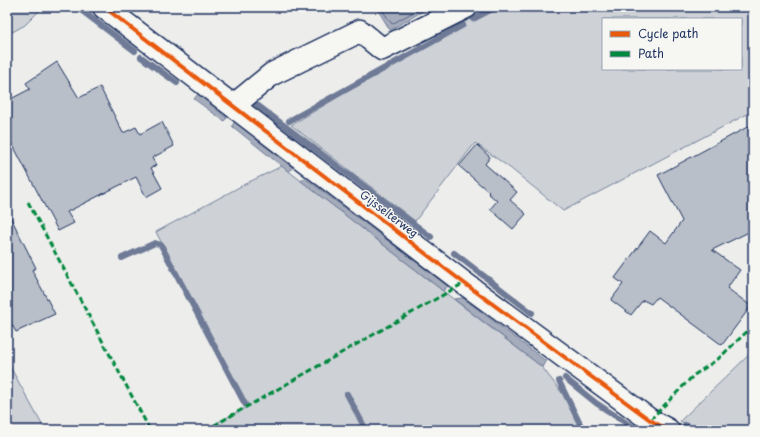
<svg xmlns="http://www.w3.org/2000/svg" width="760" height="437" font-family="'Playpen Sans',sans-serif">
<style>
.green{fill:#ced2d7;stroke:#74809a;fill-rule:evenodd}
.water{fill:#a5acbc;stroke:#6e7a96}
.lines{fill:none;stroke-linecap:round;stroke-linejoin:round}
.shore{stroke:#526184;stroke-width:1}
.stream{stroke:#6e7a96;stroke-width:6}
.building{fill:#b9bfc8;stroke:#1b2f5e}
.minor-casing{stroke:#1b2f5e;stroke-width:25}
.minor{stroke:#f6f6f2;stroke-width:22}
.quiet{stroke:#00873e;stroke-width:3;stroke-dasharray:6 3;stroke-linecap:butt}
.cycleway-casing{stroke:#f6f6f2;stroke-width:6}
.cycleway{stroke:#e8590c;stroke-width:4}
.labels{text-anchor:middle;stroke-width:3;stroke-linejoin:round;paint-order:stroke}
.street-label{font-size:11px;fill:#1b2f5e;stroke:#f6f6f2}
</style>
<rect width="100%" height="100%" fill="#edeeec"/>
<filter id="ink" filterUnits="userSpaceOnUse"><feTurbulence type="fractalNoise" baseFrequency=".025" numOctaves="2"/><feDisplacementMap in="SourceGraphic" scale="8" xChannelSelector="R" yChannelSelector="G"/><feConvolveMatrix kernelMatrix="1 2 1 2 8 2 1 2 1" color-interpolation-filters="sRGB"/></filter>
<g filter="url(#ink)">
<path class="green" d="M7,7h36l-18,18 -18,10z
M490,7h263v104l-190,100 -53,-43 -35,-25 -60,78 -124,-96zM603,19h138v50h-138z
M282,166l188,146 72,55 33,43 11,20h-383l44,-23 -91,-175 89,-48z
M753,351v79h-54l-19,-9z
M7,361l38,69h-38z"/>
<path class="water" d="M376,7h54l-40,23z
M198,94l29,24 -3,3 -30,-22z
M235,121l58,46 -4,5 -57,-46z
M305,178l143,108 -5,5 -142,-110z
M463,298l83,63 -4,6 -88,-68z"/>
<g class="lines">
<path class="shore" d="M380,7l12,17 30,-17"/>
<path class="stream" d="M77,7l58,44
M473,19l23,-12
M141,57l36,26
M257,105l174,132
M289,121l174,-96
M454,253l78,60
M122,258l33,-15 6,2 84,159
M565,378l31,25 35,23
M559,381l24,49
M347,394l19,36
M685,425l8,5"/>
</g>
<path class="building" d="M57,62l22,36 21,-11 23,46 13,-6 4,7 22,-12 12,24 -22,12 4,7 -5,3 11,20 -16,9 -10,-20 -69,35 7,11 -16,8 -51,-97v-33l23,-12 -4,-6z
M753,124v106l-41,20 28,20 -13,18 24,18 -29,39 -65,-48 -6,7 -8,-4 -12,15 -20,-15 12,-16 -8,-6 35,-47 16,12 16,-22 -24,-46z
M477,145l13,12 -5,7 32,28 -7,8 16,14 -13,15 -23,-20 7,-8 -9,-8 1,-1 -30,-26z
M7,210l29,58 -4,2 23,44 -39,18 -9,-16z"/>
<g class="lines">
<g class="minor-casing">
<path id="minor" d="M104,7l360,276 186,137 18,10
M233,106l39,-32 88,-43 22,18 84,-42"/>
</g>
<use href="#minor" class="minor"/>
<path class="quiet" d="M28,202l122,228
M650,420l44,-45 24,-16 35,-33
M206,430l258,-147"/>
<g class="cycleway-casing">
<path id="cycleway" d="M104,7l360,276 186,137 18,10"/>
</g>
<use href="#cycleway" class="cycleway"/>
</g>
</g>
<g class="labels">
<g class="street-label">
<text transform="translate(389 214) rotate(37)" y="4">Gijsselterweg</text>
</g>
</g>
<rect width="760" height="437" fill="none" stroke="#f6f6f2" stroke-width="24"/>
<rect x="12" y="12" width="736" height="413" fill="none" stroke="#1b2f5e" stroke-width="1.5" filter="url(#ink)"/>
<rect x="602" y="18" width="140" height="52" fill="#f6f6f2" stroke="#9ea6b7"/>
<rect x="610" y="31" width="20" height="6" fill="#e8590c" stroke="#9ea6b7"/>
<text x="638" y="38" font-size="12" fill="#1b2f5e">Cycle path</text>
<rect x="610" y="51" width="20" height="6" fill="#00873e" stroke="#9ea6b7"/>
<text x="638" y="58" font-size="12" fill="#1b2f5e">Path</text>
</svg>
